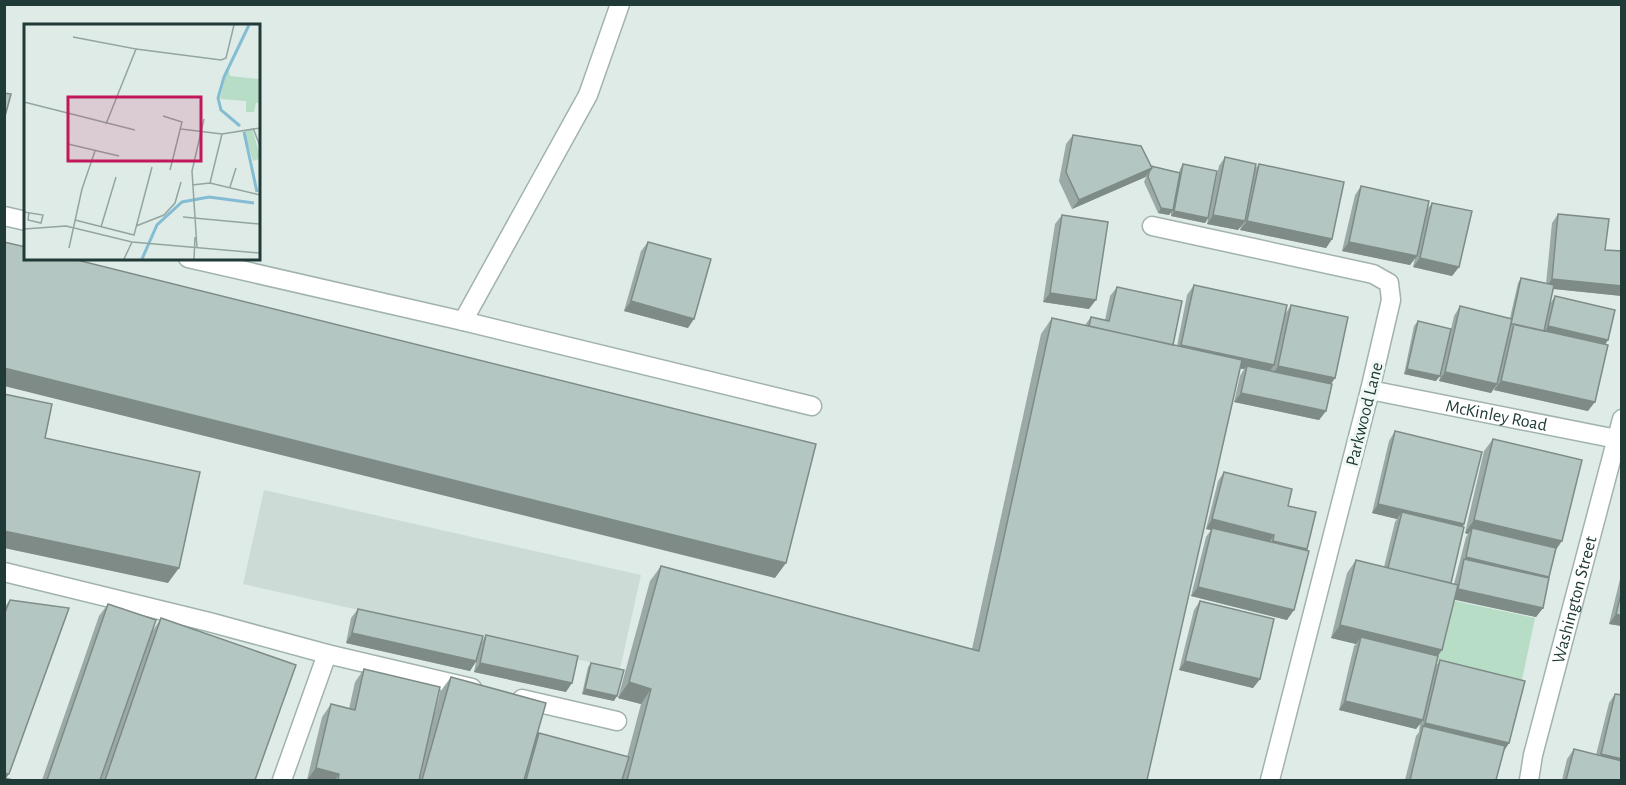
<svg xmlns="http://www.w3.org/2000/svg" width="1626" height="785" font-family="'Alegreya Sans',sans-serif">
<style>
.built{fill:#cddbd6}
.green{fill:#b7ddc6}
.lines{fill:none;stroke-linecap:round;stroke-linejoin:round}
.minor-casing{stroke:#a2b3af;stroke-width:21}
.minor{stroke:#fff;stroke-width:18}
.wall{fill:#9baaa6}
.shaded-wall{fill:#7e8b87}
.building{fill:#b4c6c1;stroke:#7e8b87;stroke-width:1.5}
.labels{text-anchor:middle;stroke-width:6;stroke-linejoin:round;paint-order:stroke}
.street-label{font-size:18px;fill:#203b37;stroke:#f0f8f5}
.inset-river{fill:none;stroke:#84bdd3;stroke-width:3}
.inset-road{fill:none;stroke:#93a5a1;stroke-width:1.5}
.view{fill:#c2185b;fill-opacity:0.15;stroke:#c2185b;stroke-width:3}
.inset-edge{fill:none;stroke:#203b37;stroke-width:3}
</style>
<rect width="100%" height="100%" fill="#dfebe7"/>
<path class="built" d="M264,490l377,85 -21,94 -377,-85z"/>
<path class="green" d="M1450,600l85,18 -13,62 -85,-18z"/>
<g class="lines">
<g class="minor-casing">
<g id="minor">
<path d="M4,216l22,5"/>
<path d="M1152,226l221,48 16,9 2,17 -21,90 -100,390"/>
<path d="M188,258l275,63 349,85"/>
<path d="M463,321l125,-226 32,-91"/>
<path id="s1" d="M1370,390l252,50"/>
<path d="M4,572l205,50 118,32 145,34"/>
<path d="M522,699l95,22"/>
<path d="M282,780l45,-126"/>
<path id="s2" d="M1529,780l4,-25 89,-336"/>
</g>
</g>
<use href="#minor" class="minor"/>
</g>
<path class="wall" d="M1073,135l78,31 28,6 1,-3 3,-5 28,38 8,-36 6,-9 30,12 4,-5 73,75 -6,9 -86,-18 1,-4 -3,4 -31,-6 1,-6 -3,5 -34,-7v-4l-2,3 -11,-2 -14,-31 2,-5 -74,32 -13,-28 7,-37z
M1361,186l66,24 5,-7 27,64 -7,9 -39,-9 2,-9 -5,7 -68,-14 13,-56z
M1558,214l47,36 17,1v45l-69,-7 -3,15 5,-8 51,48 -18,67 -94,-21 1,-3 -4,6 -52,-12 8,-36 -11,36 -32,-7 10,-48 4,-5 33,8 3,-13 6,-10 50,12 8,-35 3,-5 25,6 6,-61z
M1062,215l27,94 -46,-7 12,-78z
M648,242l40,86 -64,-17 17,-60z
M1194,285l92,28 5,-8 44,73 -4,6 -5,27 -7,9 -85,-18 6,-26 4,-7h-4l-93,411h-840l15,-63 9,-13 18,5 6,-27 9,-13 71,43 5,-20 11,-15 86,60 2,-4 88,24 14,-53 -23,-6 32,-117 11,-15 311,83 69,-315 11,-16 33,7 6,-8 14,3 5,-24 7,-9 56,58 4,1 10,-51z
M1395,431l69,93 -1,3 -12,56 3,1 12,-47 2,-3 -3,-1 19,-82 9,-12 63,111 -8,28 -5,30 -7,9 -81,-18 -17,57 -2,10 4,-6 69,83 -5,8 -8,29h-91l11,-44 3,-4 1,-8 -4,5 -77,-19 15,-64 2,-2 -25,-6 16,-65 9,-13 28,7 11,-45 2,-3 -25,-6 17,-72z
M1224,472l64,34 19,43 -20,71 -96,-24 15,-59 5,-7 -5,-1 12,-48z
M1622,571v55l-13,-2z
M10,600l-4,178 -2,2v-172z
M1200,601l60,78 -7,9 -74,-18 15,-60z
M108,604l44,28 9,-14 94,162h-213l57,-164z
M358,609l123,34 5,-8 80,57 -92,-20 2,-10 -6,9 -124,-28 5,-25z
M591,663l23,38 -32,-7 6,-27z
M1615,694l7,86h-60l5,-21 7,-10 22,6 13,-52z"/>
<path class="shaded-wall" d="M1152,168l-7,9 -73,32 7,-9z
M1161,208l12,2 -4,5 -11,-2z
M1174,211l34,7 -3,5 -34,-7z
M1213,215l32,6 -7,9 -31,-6z
M1247,221l85,18 -6,9 -86,-18z
M1349,242l68,14 -7,9 -68,-14z
M1420,258l39,9 -7,9 -39,-9z
M1552,279l70,7v10l-77,-8z
M1050,293l46,7 -7,9 -46,-7z
M631,301l63,18 -6,9 -64,-17z
M1548,326l60,14 -6,10 -60,-14z
M1181,345l93,20 -6,9 -21,-8 -3,3 -69,-14z
M1278,366l57,12 -7,10 -56,-12z
M4,368l782,195 -11,15 -771,-192z
M1407,369l33,7 -4,5 -32,-7z
M1445,372l52,12 -6,9 -52,-12z
M1501,381l94,21 -7,9 -94,-21z
M1241,393l85,18 -7,9 -85,-18z
M1378,504l86,20 -6,10 -56,-22 -5,7 -25,-6z
M1212,519l62,16 -6,9 -56,-16 -1,2 -5,-1z
M1474,520l88,21 -9,13 -81,-26 -4,6 -3,-1z
M4,531l175,37 -11,15 -164,-35z
M1273,541l34,8 -7,10 -34,-9z
M1466,557l83,20 -6,9 -79,-26z
M1198,587l96,23 -7,10 -96,-24z
M1458,589l85,19 -7,9 -85,-18z
M1616,614l6,2v10l-13,-2z
M1340,625l102,25 -9,13 -72,-26 -5,7 -25,-6z
M352,633l124,28 -6,10 -124,-28z
M1185,661l75,18 -7,9 -74,-18z
M480,663l92,20 -6,9 -92,-20z
M629,682l22,7 -10,15 -23,-6z
M585,689l32,7 -3,5 -32,-7z
M1345,701l78,19 -7,9 -77,-19z
M1425,723l84,20 -6,9 -80,-26 -5,6z
M1601,754l21,5v11l-28,-7z
M316,768l23,6 -4,6h-28z
M4,773l5,1 -4,6h-1z"/>
<path class="building" d="M4,93l7,1 -7,26z
M1073,135l68,11 11,22 -73,32 -13,-28z
M1225,157l31,7 -11,57 -32,-6z
M1183,164l34,7 -9,47 -34,-7z
M1259,164l85,18 -12,57 -85,-18z
M1151,166l29,7 -7,37 -12,-2 -13,-31 1,-5 3,-4z
M1361,186l68,15 -12,55 -68,-14z
M1432,203l40,8 -13,56 -39,-9z
M1558,214l51,5 -4,31 17,1v35l-70,-7z
M1062,215l46,7 -12,78 -46,-7z
M4,242l22,5v11h43l747,186 -30,119 -782,-195z
M648,242l63,17 -17,60 -63,-18z
M1521,278l33,7 -10,46 -33,-7z
M1194,285l93,20 -13,60 -93,-20z
M1117,287l65,14 -9,44 -84,-19 2,-9 18,4z
M1555,296l60,14 -7,30 -60,-14z
M1291,305l57,12 -13,61 -57,-12z
M1460,306l52,13 -15,65 -52,-12z
M1052,318l190,42 -95,420h-520l24,-91 -22,-7 32,-116 318,85z
M1418,321l33,8 -11,47 -33,-7z
M1514,324l94,21 -13,57 -94,-21z
M1247,366l85,18 -6,27 -85,-18z
M4,394l48,10 -7,34 155,34 -21,96 -175,-37z
M1395,431l87,21 -18,72 -86,-20z
M1493,439l89,21 -20,81 -88,-21z
M1224,472l68,17 -4,17 28,6 -9,37 -34,-8 1,-6 -62,-16z
M1402,512l62,15 -13,56 -63,-15z
M1212,528l97,23 -15,59 -96,-23z
M1472,528l84,20 -7,29 -83,-20z
M1464,559l85,19 -6,30 -85,-19z
M1356,560l102,25 -16,65 -102,-25z
M1622,590v26l-6,-2z
M10,600l59,8 -60,166 -5,-1v-158z
M1200,601l74,18 -14,60 -75,-18z
M108,604l48,16 -56,160h-53z
M358,609l125,27 -7,25 -124,-28z
M161,618l135,47 -41,115h-150z
M486,635l92,21 -6,27 -92,-20z
M1361,637l77,19 -15,64 -78,-19z
M1440,660l85,21 -16,62 -84,-20z
M591,663l33,7 -7,26 -32,-7z
M364,669l76,18 -21,93h-81l1,-6 -23,-6 15,-64 24,6z
M451,677l95,26 -22,77h-102z
M1615,694l7,1v64l-21,-5z
M1423,726l82,20 -9,34h-86z
M539,733l90,24 -7,23h-96z
M1574,749l48,12v19h-56z
M4,778l9,2h-9z"/>
<g class="labels">
<g class="street-label">
<text transform="translate(1364 414) rotate(-76)" y="6">Parkwood Lane</text>
<text dy="6" stroke="none"><textPath href="#s1" startOffset="129">McKinley Road</textPath></text>
<text dy="6" stroke="none"><textPath href="#s2" startOffset="186">Washington Street</textPath></text>
</g>
</g>
<g transform="translate(24 24)">
<rect width="236" height="236" fill="#dfebe7"/>
<path d="M204,42l2,10 29,3v24h-3l-2,9h-8v-11l-26,-2zM228,104l7,25v6l-6,2 -9,-30z" fill="#b7ddc6"/>
<path class="inset-river" d="M216,102l-19,-16 -3,-12 6,-21 25,-52M220,108l13,60M118,235l15,-34 25,-23 27,-5 45,6"/>
<path class="inset-road" d="M49,13l63,12 -30,75M112,25l85,11 5,-2 8,-33M0,78l111,28M139,92l19,6 -12,48M229,104l7,18M157,105l41,5 38,-6M44,120l51,12M186,159l12,-49M168,161l18,-2 50,12M206,163l6,-19M0,188l19,3 -2,8 -13,-3 1,-8M159,193l76,7M51,196l59,15 18,-68M112,202l28,-11 11,-12 6,-21M77,203l15,-50M0,205l42,-3 66,16 128,11M45,224l13,-59 13,-38M173,224l-5,-77 12,-52M100,235l8,-17M170,235l1,-22"/>
<path class="view" d="M44,73h133v64h-133z"/>
<rect width="236" height="236" class="inset-edge"/>
</g>
<rect width="1626" height="785" fill="none" stroke="#203b37" stroke-width="12"/>
</svg>
